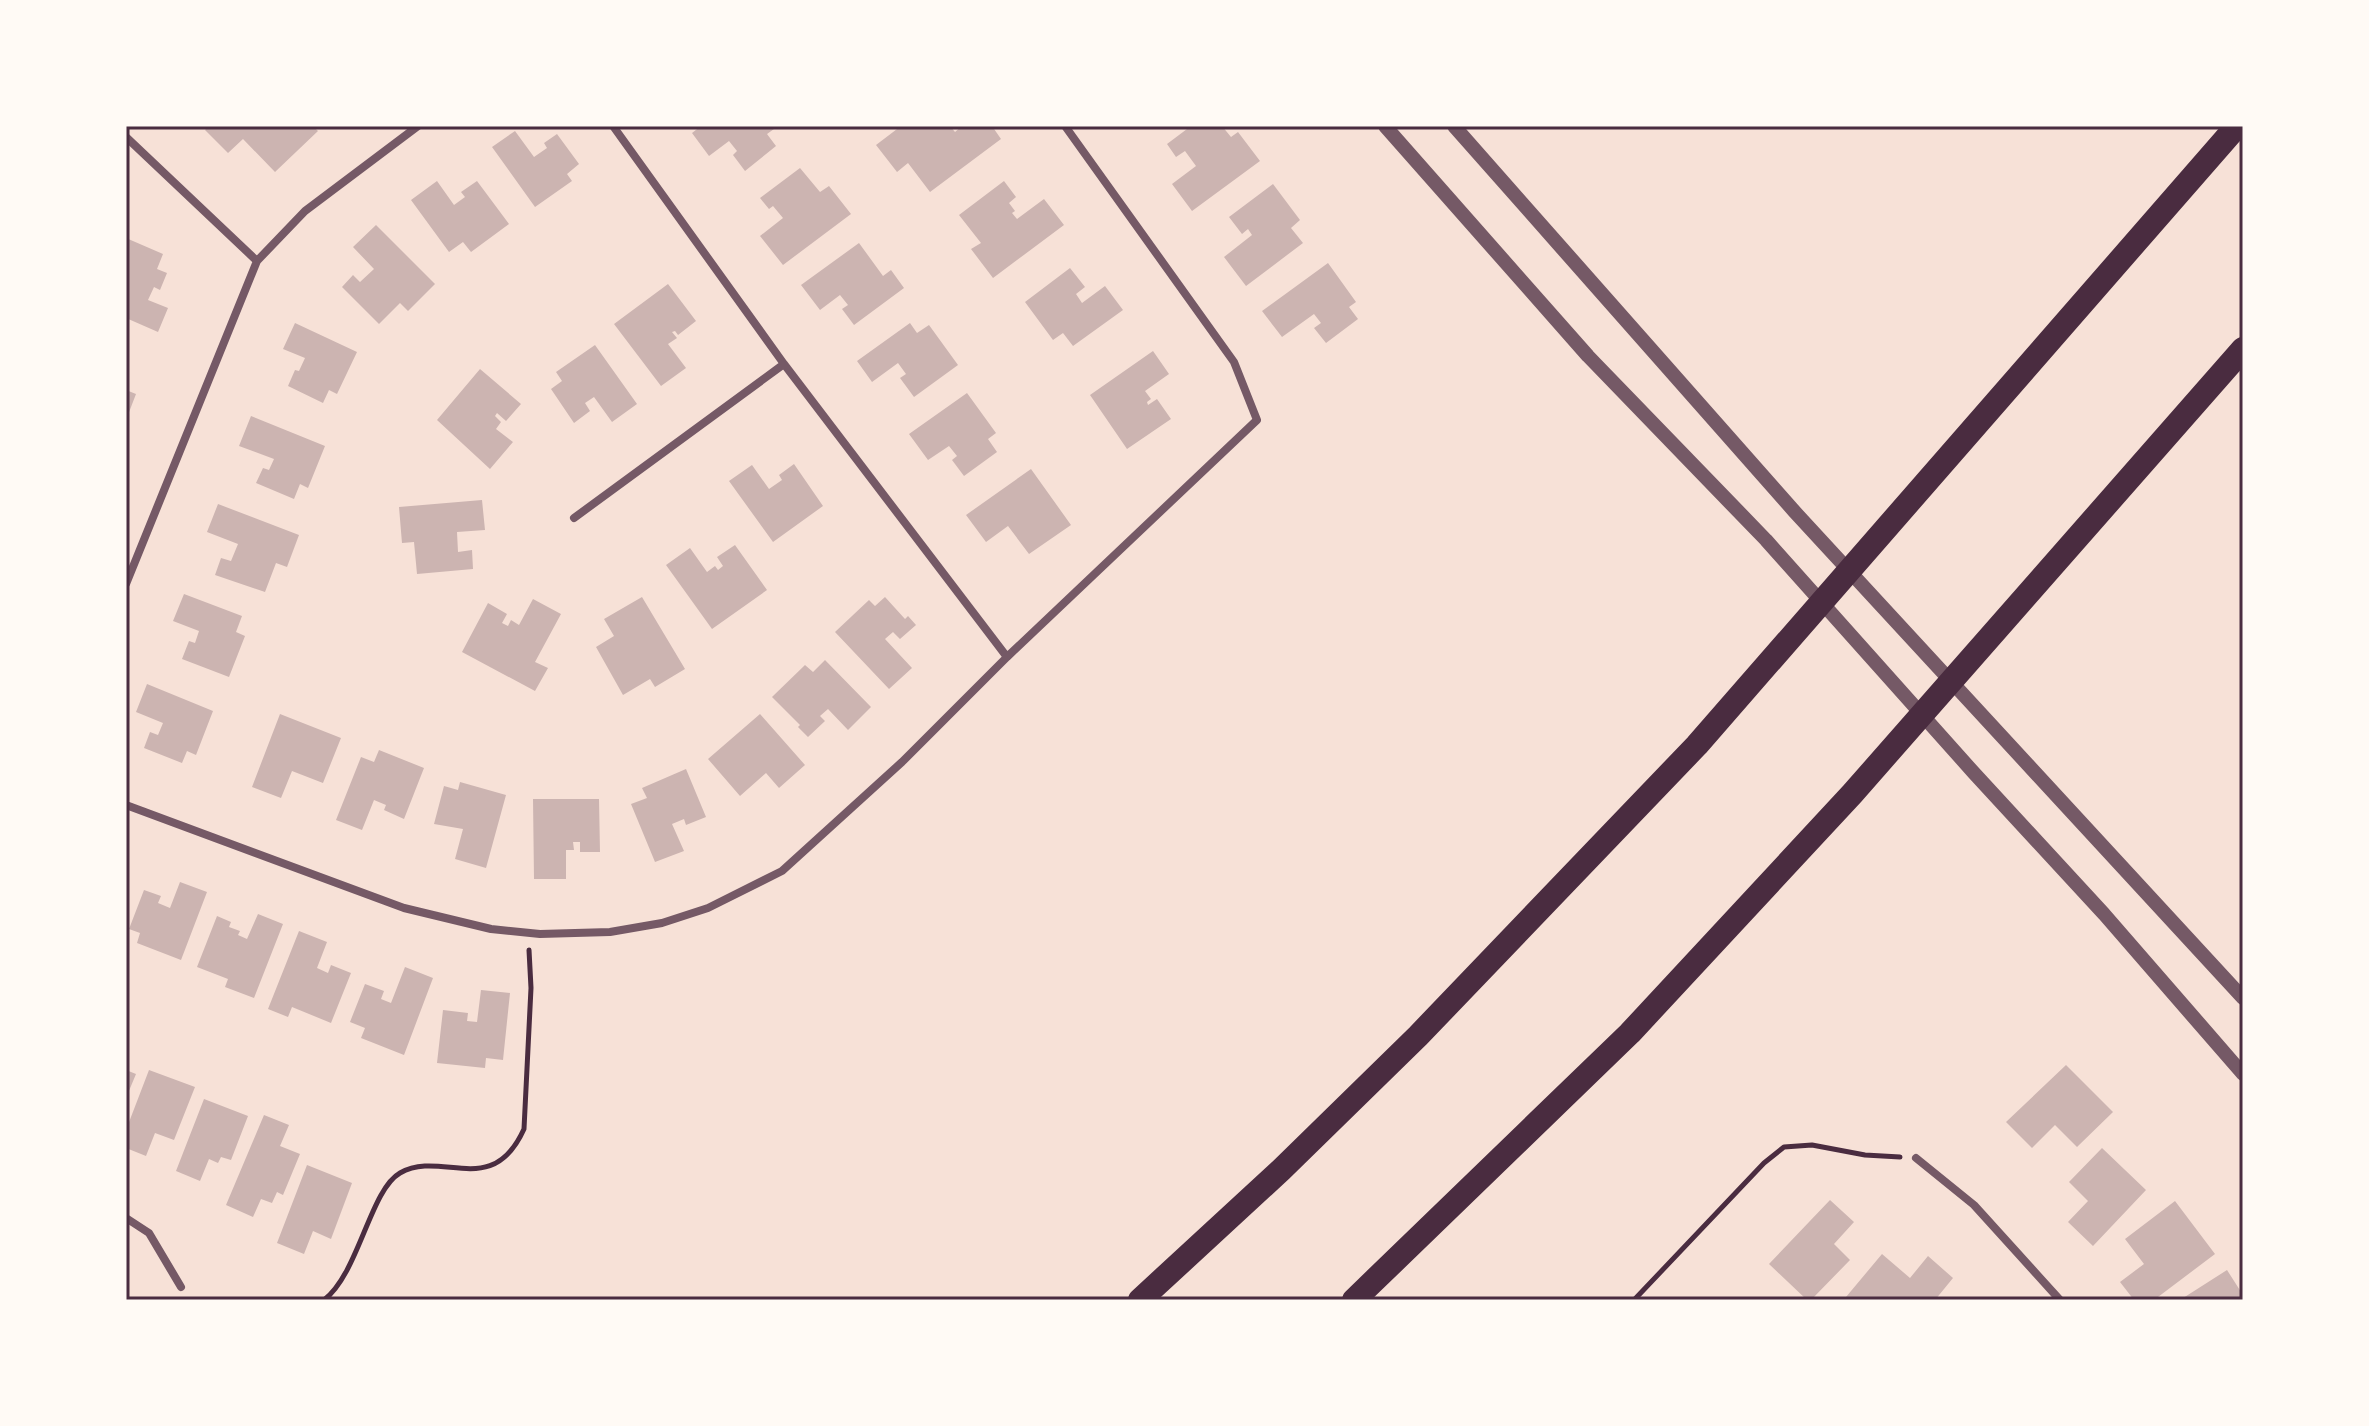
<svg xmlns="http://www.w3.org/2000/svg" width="2369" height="1426" font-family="'PT Sans',sans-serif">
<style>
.building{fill:#ccb4b1}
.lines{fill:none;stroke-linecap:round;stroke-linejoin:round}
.path{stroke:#4a2c40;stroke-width:5}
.minor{stroke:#755966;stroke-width:8}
.tertiary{stroke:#755966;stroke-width:14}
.motorway{stroke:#4a2c40;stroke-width:24}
.neatline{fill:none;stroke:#4a2c40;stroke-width:3}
</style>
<rect width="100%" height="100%" fill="#f7e1d7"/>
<path class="building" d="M209,126h104l5,5 -43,41 -32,-33 -15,14 -23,-23z
M701,126h70l3,3 -7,5 9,12 -31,25 -12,-16 4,-4 -8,-10 -20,15 -17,-23z
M901,126h49l5,6 7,-6h30l9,13 -71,53 -22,-29 -11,9 -21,-27z
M1191,126h31l9,11 7,-5 22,29 -68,50 -20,-27 24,-18 -11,-15 -9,6 -9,-13z
M515,131l19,26 13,-9 -3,-5 13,-9 22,30 -12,10 5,7 -37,26 -43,-60z
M800,168l20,24 9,-6 22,28 -68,51 -23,-29 23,-18 -10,-12 -4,3 -9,-11z
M437,181l17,24 11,-8 -4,-5 16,-11 32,43 -38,28 -8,-10 -14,10 -38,-52z
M1004,181l12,16 -7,6 6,8 -3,2 5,6 27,-20 20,26 -71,53 -22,-29 10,-6 -22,-28z
M1273,184l27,36 -9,8 12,15 -57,43 -22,-29 28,-22 -4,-6 -6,5 -13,-17z
M376,225l59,59 -27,27 -8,-8 -21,21 -37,-37 11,-12 7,7 14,-13 -21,-22z
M126,238l37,16 -6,15 10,4 -7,17 -6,-3 -6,13 20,8 -10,24 -32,-14z
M859,243l24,33 8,-6 13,18 -50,37 -12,-16 6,-4 -8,-10 -20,15 -19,-25z
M1328,263l28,39 -7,5 9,12 -32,24 -12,-15 7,-5 -7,-9 -32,23 -20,-26z
M1070,268l15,19 -9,7 6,9 23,-17 18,24 -50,36 -10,-13 -10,7 -28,-38z
M668,284l28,37 -18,14 -3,-4 -3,1 5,6 -9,6 18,24 -25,18 -47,-62z
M295,323l62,29 -20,42 -8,-4 -6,13 -35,-17 7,-16 4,1 6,-13 -22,-9z
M910,323l7,10 12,-8 29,40 -44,32 -14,-19 6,-4 -8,-11 -26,19 -15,-21z
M595,345l42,59 -25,18 -18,-25 -9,6 5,8 -16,12 -23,-34 11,-8 -6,-9z
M1153,351l16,23 -24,17 6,8 -4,3 1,3 9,-6 14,20 -44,30 -37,-54z
M480,369l41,35 -15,17 -9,-8 -2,3 6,6 -5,7 17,13 -23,27 -53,-49z
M126,390l10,4 -10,26z
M967,393l29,40 -8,6 9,13 -33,24 -12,-16 5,-4 -8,-10 -21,14 -19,-26z
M251,416l74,30 -17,42 -8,-4 -6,15 -38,-16 7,-15 6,2 5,-11 -35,-13z
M794,464l29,42 -50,36 -44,-61 23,-16 17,24 13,-9 -3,-5z
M1031,469l40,56 -42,29 -21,-28 -22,16 -20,-27z
M482,500l3,30 -28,2 1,20 14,-2 1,19 -56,5 -3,-32 -12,1 -3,-36z
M218,504l81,31 -12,32 -11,-4 -11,29 -50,-17 6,-17 10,3 7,-17 -31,-12z
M735,545l32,45 -55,39 -46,-64 24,-17 17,24 8,-6 3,4 5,-4 -6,-9z
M184,594l58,22 -6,16 9,4 -16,41 -47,-18 7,-18 6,2 4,-12 -26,-10z
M642,597l43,72 -30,18 -5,-8 -27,16 -27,-48 18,-11 -10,-17z
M885,597l20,22 3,-3 8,9 -16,14 -7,-7 -8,7 27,29 -23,21 -54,-57 34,-32 6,6z
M533,599l28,15 -26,48 13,6 -13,23 -73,-39 26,-49 19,11 -5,9 6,3 3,-6 8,5z
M825,660l46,47 -23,23 -20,-21 -8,7 5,5 -17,16 -10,-10 2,-2 -28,-28 33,-32 8,7z
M147,684l66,27 -17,44 -9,-4 -5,12 -38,-15 6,-16 8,3 5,-12 -27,-11z
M280,714l61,24 -18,45 -31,-12 -11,27 -29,-11z
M760,714l45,51 -26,23 -13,-15 -26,23 -32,-37z
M379,750l45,18 -20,51 -20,-9 2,-5 -12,-5 -12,30 -26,-10 25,-63 13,5z
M686,769l20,48 -20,8 -2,-6 -12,5 12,27 -29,11 -24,-58 16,-6 -5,-10z
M460,782l46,13 -20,73 -31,-9 8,-30 -29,-5 10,-38 14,4z
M533,799h66l1,53h-20v-10h-7l1,8h-8v29h-32z
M180,882l27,10 -26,68 -44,-17 3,-10 -11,-4 15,-39 17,6 -3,7 12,5z
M258,914l25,10 -29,74 -29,-11 3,-8 -31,-12 20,-51 14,6 -2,5 11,4 -2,4 9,4z
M299,931l28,11 -10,26 11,5 3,-8 20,8 -20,50 -39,-16 -4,10 -20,-8z
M405,967l28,11 -29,77 -43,-17 4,-10 -15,-6 15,-38 19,7 -3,8 10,4z
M481,990l29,3 -7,67 -17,-2 -1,10 -48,-5 6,-53 25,3 -1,8 10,1z
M2066,1065l47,47 -36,35 -22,-22 -23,23 -26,-26z
M126,1070l10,4 -10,24z
M149,1070l46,17 -21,53 -19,-7 -9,23 -20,-8v-18z
M204,1099l44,17 -17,44 -10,-3 -3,6 -9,-4 -9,22 -24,-10z
M264,1115l25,10 -9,21 20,8 -17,41 -6,-3 -5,11 -11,-4 -8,18 -27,-12z
M2102,1148l44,42 -53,56 -25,-24 20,-21 -19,-19z
M307,1165l45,18 -21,56 -18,-8 -9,23 -27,-11z
M1830,1200l24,22 -20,22 16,16 -39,40h-4l-38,-36z
M2175,1201l40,53 -61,46h-20l-14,-18 24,-18 -19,-25z
M1882,1254l28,24 18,-22 25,22 -18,22h-86l-3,-3z
M2227,1270l16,25v5h-63z"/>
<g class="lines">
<path class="path" d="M324,1300c35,-27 46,-110 76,-127 42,-24 92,27 124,-44l7,-141 -2,-38
M1634,1300l130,-137 20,-16 28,-2 53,10 35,2"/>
<path class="minor" d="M613,126l171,238 223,293
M126,137l131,124
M574,518l210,-154
M126,584l131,-323 48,-50 113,-85
M126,805l278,103 87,21 49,5 70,-2 52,-9 46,-15 74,-37 120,-109 105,-105 250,-237 -23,-58 -169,-236
M1916,1158l58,47 86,95
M126,1218l23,15 32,54"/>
<path class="tertiary" d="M1385,126l203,230 178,184 208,233 130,141 139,160
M1454,126l340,385 449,487"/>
<path class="motorway" d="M1140,1300l141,-130 137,-134 279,-291 540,-619
M1354,1300l276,-267 222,-239 391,-445"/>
</g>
<rect width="2369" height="1426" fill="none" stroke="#fffaf5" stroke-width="256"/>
<rect x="128" y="128" width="2113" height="1170" class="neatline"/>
</svg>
